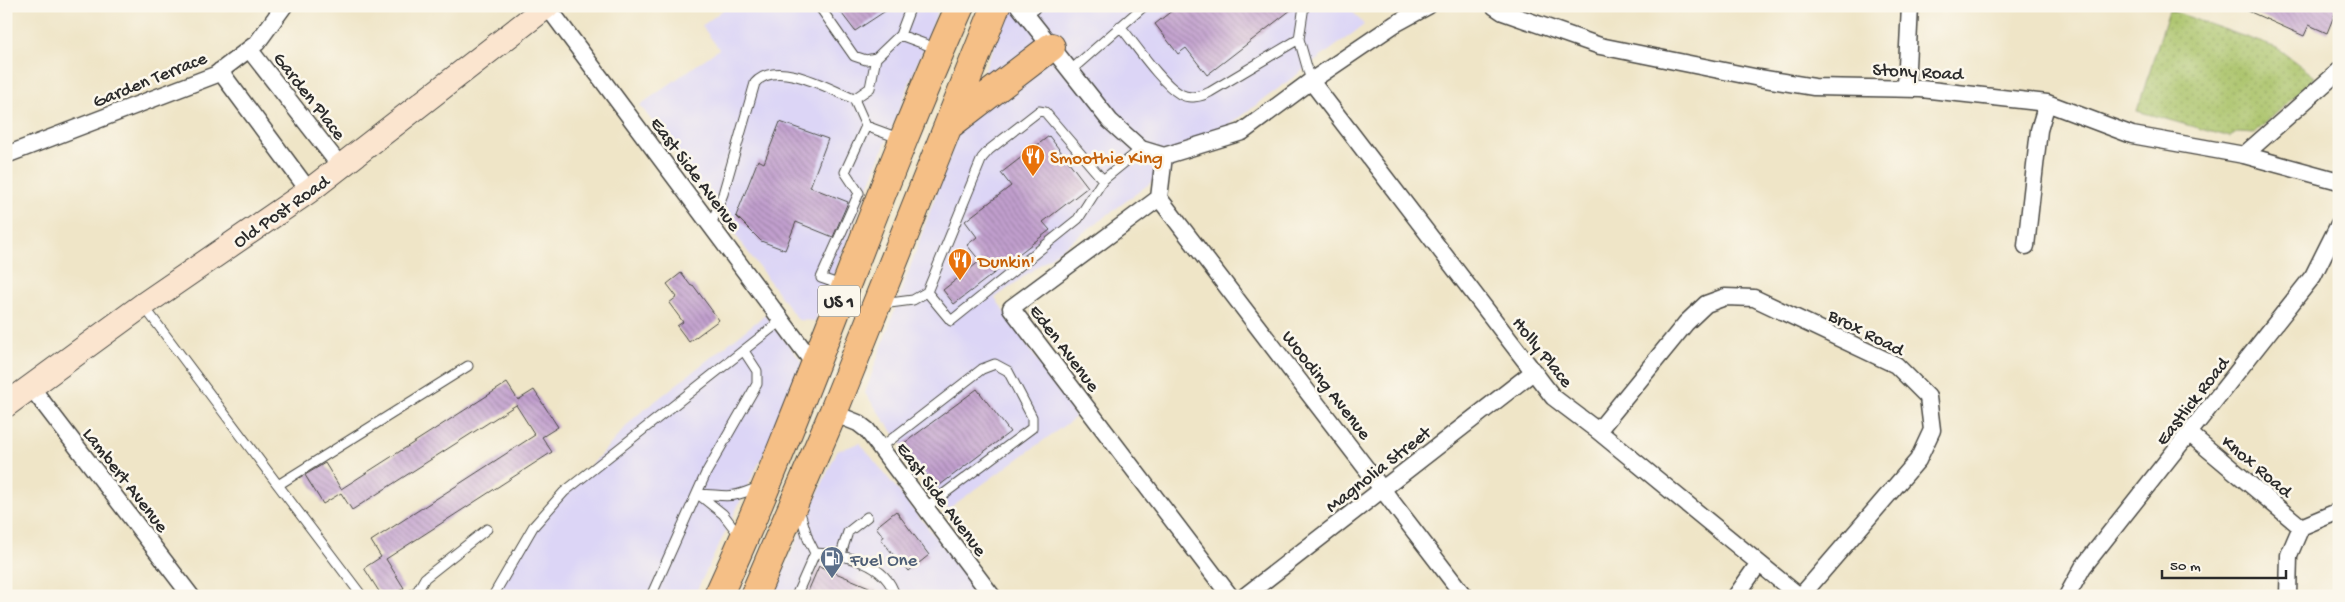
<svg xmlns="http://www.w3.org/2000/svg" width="2345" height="602" font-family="'Gochi Hand',sans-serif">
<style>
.built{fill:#dcd5f6}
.grass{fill:url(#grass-dots);stroke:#6a764a}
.building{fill:url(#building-back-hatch)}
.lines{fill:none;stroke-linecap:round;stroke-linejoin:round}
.lane-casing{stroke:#484742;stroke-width:11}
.street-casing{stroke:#484742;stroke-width:19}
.secondary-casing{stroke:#484742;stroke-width:26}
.highway-casing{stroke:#484742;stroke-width:30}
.lane{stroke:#fff;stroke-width:9}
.street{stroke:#fff;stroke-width:16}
.secondary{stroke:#fbe5cf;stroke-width:24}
.highway{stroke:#f5bf86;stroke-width:28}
.labels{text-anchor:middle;stroke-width:5;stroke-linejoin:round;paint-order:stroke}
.shield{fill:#fbf7ec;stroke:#696865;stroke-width:1}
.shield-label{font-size:18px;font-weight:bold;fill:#2b2b2b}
.street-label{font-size:19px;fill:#2b2b2b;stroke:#fbf7ec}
.food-label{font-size:19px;fill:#c56008;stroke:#fbf7ec;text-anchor:start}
.service-label{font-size:19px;fill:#4e5e75;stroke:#fbf7ec;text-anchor:start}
</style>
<defs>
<pattern id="grass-dots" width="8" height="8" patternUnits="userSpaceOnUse" patternTransform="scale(1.25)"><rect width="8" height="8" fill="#a9c268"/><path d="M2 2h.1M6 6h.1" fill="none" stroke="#8a9e56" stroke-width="1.8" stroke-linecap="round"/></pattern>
<pattern id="building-back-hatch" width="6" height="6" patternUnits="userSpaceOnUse" patternTransform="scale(1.25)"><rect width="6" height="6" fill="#c19fce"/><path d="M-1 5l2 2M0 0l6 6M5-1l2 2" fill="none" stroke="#9d82a7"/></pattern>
</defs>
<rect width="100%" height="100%" fill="#fbf7ec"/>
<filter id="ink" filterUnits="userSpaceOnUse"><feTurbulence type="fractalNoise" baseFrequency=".02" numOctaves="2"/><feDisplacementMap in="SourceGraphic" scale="10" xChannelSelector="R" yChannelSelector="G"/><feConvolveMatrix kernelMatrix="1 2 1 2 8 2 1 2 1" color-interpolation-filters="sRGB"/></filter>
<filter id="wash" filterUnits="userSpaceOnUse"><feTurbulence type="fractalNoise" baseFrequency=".0096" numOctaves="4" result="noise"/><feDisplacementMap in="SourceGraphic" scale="20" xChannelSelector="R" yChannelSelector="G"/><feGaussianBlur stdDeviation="1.12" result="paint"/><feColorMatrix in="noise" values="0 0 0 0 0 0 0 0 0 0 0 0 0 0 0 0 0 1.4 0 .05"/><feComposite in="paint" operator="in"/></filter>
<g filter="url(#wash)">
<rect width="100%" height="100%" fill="#efe5c7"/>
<path class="built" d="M728,6h212l-125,315 -17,-1 -158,-215 79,-56 -17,-23z
M1011,6h337l16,19 -369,273 81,119 -128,92 -83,-116 94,-263z
M765,315l41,52 -112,229h-200l46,-74 95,-105z
M860,443l123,153h-211l65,-145z"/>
<path class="grass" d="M2169,10l108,38 38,29 -60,56 -17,-1 -8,5 -93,-26z"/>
<g id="blocks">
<path class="building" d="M836,6h57l-38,25z
M1178,6h118l-89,69 -21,-27 -8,6 -23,-30z
M2237,6h101l-11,27 -18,-8 -5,11z
M780,122l48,17 -18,48 38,15 -15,35 -37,-15 -11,28 -24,-9 -25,-25 22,-56 6,3z
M1049,136l39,51 -45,35 7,8 -96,74 -11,-14 37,-29 -13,-16 10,-8 -12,-16 46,-35 -10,-13z
M681,273l10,13 2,-1 26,35 -30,22 -12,-16 6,-4 -14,-19 8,-6 -10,-13z
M507,383l11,17 16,-10 24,37 -16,10 10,15 -166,107 18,29 -12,8h-10l-18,-28 17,-11 -10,-16 164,-106 -19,-30 -164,105 -11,-17 -18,11 -18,-29 20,-12 16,26z
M977,389l33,43 -74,56 -33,-44z
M896,511l33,44 -20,16 -8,-10 -2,1 -18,-23 3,-2 -8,-10z
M819,566l69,29v1h-82z"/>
</g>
</g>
<g filter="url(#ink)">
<use href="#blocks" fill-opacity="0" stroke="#484742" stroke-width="1"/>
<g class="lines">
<g class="lane-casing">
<path id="lane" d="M819,6l35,50 12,4 10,-2 24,-23 11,-29
M1304,6l-5,33 12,42
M1028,17l9,-11
M1120,26c15,18 41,57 60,68 9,5 21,3 30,-2l89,-53
M900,35l38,14
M1070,71l74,-65
M866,126l35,13
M711,225l12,-31 32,-111c22,-25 74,6 99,16l16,-11 6,-30
M844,286l-23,-8 38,-85 -14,-21 21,-46 -12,-27
M927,292l24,29 127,-102 25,-39
M882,304l31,-4 14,-8 55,-134 7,-8 50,-39 6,1 58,68 38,-31
M143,305l135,180 190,-119
M880,448l102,-79 13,-5 13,7 24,46v11l-107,80
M278,485l84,111
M698,494c29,1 31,6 60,-7
M698,494l25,20 17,22
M799,509l9,30 7,14
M815,553c29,1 72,10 80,43
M841,554l7,-22 19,-15
M411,596l7,-6 7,-12 62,-49
M493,596l40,-69 31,-35 218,-172
M651,596l55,-123 51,-89v-13l-13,-20
M796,596l19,-43"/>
</g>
<g class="street-casing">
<path id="street" d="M547,6l267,358
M1019,6l91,115 31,28 23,7
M1494,6l9,6 97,34 159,32 55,9 107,2 126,14 85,32 112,20 95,26
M249,49l92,118
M220,71l89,120
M1311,81l242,316 45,34 201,165
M1906,87l4,-81
M6,155l209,-80 42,-32 27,-37
M2244,155l95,-84
M1159,198l305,398
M2026,246l13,-116 8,-27
M31,387l160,209
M833,413l25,10 9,7 125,166
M1598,431l88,-108 20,-19 19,-7 29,1 142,67 32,32 4,33 -14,30 -117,136
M2190,434l111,93
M2301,527l38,-16
M1230,596l-219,-288 148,-110 5,-42 78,-24 69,-51 84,-57 33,-18
M1245,596l288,-224
M1736,596l23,-33
M2067,596l16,-29 230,-291 26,-52
M2288,596l1,-41 12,-28"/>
</g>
<g class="secondary-casing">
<path id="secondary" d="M6,405l137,-100 166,-114 238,-185"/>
</g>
<g class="highway-casing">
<path id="highway" d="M948,126l103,-79
M718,596c89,-193 155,-396 242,-590
M754,596l79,-183 163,-407"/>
</g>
<use href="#lane" class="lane"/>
<use href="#street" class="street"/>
<use href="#secondary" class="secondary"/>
<use href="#highway" class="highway"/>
</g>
</g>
<defs>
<g id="restaurant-pin" transform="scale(1.25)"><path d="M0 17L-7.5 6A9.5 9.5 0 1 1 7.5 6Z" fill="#e8710a" stroke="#fbf7ec"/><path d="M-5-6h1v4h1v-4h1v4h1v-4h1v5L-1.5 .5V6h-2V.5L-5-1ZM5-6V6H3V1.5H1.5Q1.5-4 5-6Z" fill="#fff"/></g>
<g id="fuel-pin" transform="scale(1.25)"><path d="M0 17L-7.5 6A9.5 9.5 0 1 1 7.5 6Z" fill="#5c6f8a" stroke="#fbf7ec"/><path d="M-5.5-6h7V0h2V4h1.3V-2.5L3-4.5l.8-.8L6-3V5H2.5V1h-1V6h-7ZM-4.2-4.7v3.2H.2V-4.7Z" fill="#fff"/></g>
</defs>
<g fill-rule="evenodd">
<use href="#restaurant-pin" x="1033" y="156"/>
<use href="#restaurant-pin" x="960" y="260"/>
<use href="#fuel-pin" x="832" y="558"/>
</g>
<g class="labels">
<rect class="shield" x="818" y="285.5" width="42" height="31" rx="4"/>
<g class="shield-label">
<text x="839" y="307">US 1</text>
</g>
<g class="street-label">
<text transform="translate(1918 70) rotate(3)" y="7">Stony Road</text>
<text transform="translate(149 78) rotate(-22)" y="7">Garden Terrace</text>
<text transform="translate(311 95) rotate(52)" y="7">Garden Place</text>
<text transform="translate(697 173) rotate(53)" y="7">East Side Avenue</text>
<text transform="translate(280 210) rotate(-35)" y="7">Old Post Road</text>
<text transform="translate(1867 331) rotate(27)" y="7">Brox Road</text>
<text transform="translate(1066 347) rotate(53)" y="7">Eden Avenue</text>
<text transform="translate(1544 351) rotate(51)" y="7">Holly Place</text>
<text transform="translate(1328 384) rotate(52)" y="7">Wooding Avenue</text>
<text transform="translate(2191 400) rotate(-52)" y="7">Eastlick Road</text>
<text transform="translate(2258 465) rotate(40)" y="7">Knox Road</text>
<text transform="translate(1377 468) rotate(-38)" y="7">Magnolia Street</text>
<text transform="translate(127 479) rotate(52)" y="7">Lambert Avenue</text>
<text transform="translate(943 498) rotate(53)" y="7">East Side Avenue</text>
</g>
<g class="food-label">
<text x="1050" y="163">Smoothie King</text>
<text x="978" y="267">Dunkin'</text>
</g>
<g class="service-label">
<text x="850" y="565">Fuel One</text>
</g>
</g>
<rect width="2345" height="602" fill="none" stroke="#fbf7ec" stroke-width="25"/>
<path d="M2162 570v8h124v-8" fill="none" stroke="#2b2b2b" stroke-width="2.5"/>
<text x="2170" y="570" font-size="15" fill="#2b2b2b" stroke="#fbf7ec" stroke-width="4" paint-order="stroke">50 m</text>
</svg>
